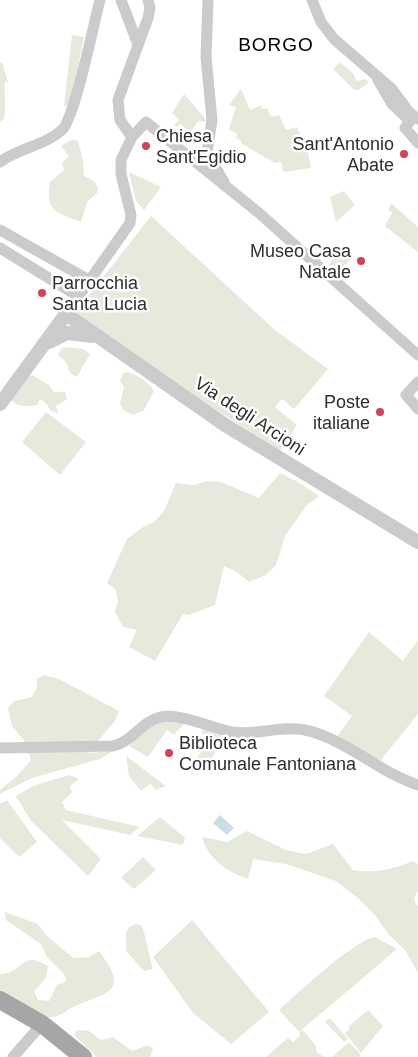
<svg xmlns="http://www.w3.org/2000/svg" width="418" height="1057" font-family="Helvetica,sans-serif">
<style>
.green{fill:#e5eadd}
.water{fill:#cbdee8}
.lines{fill:none;stroke-linecap:round;stroke-linejoin:round}
.minor{stroke:#cbcbcb;stroke-width:11}
.tertiary{stroke:#cbcbcb;stroke-width:14}
.primary{stroke:#a6a6a6;stroke-width:18}
.poi-dot{fill:#d24355;stroke:#fff;stroke-width:2}
.labels{text-anchor:middle;stroke-width:5;stroke-linejoin:round;paint-order:stroke}
.poi-label{font-size:18px;fill:#2e2e2e;stroke:#fff;text-anchor:start}
.street-label{font-size:18px;fill:#2e2e2e;stroke:#fff}
.neighbourhood-label{font-size:19px;letter-spacing:1px;fill:#000;stroke:#fff}
</style>
<rect width="100%" height="100%" fill="#fff"/>
<path class="green" d="M72,35l12,2 -14,69h-6z
M2,62l6,20h-3c-1,13 1,24 -1,37l-4,3v-59z
M340,62l14,12 2,7 10,-2 3,3 -10,8h-5l-21,-21z
M241,89l9,21 11,-5 1,4 5,-1 4,9 8,-2 7,15 11,-3 11,25 3,16 -28,4 -1,-10 -7,1 -33,-19 -1,-3 -5,-3 1,-4 -8,-5 7,-22 -7,-2z
M184,94l24,28 -10,-1 -8,11 -10,-8 -3,3 -3,-2 5,-5 -7,-7z
M73,139l5,2 5,19 1,16 11,6 3,6 -1,5 -10,9 -6,20c-25,-10 -36,-10 -31,-40l14,-12 -2,-7 7,-7 -8,-10z
M129,172l32,15 -17,23 -8,-9z
M344,191l11,14 -19,17 -6,-25z
M391,203l27,24v25l-33,-26 7,-13 -4,-3z
M151,216l124,114 53,39 -34,40 -12,-10 -7,8 22,18 -17,26 -96,-62 -108,-77z
M339,248l13,10 -16,15 -8,-7z
M65,347l18,2 7,5 -13,23 -7,-4 -4,-11 -8,-7 3,-6z
M124,372c10,0 25,10 30,19l-10,19 -11,5 -10,-5 -3,-7 4,-16 -4,-6z
M32,375l17,10 5,7h11l2,7 -11,7 2,7 -8,-3 -3,-6 -7,-5 -3,6c-12,2 -17,2 -27,-5l17,-22z
M46,412l40,30 -26,33 -38,-33z
M280,473l18,9 21,14 -12,9 -22,31 -9,29 -10,10 -17,7 -12,-10 -13,-6 -9,39 -26,10 -6,-1 -28,47 -26,-14 8,-17 -14,-3 -8,-15 3,-10 -2,-12 -9,-7 20,-44 16,-12 11,-5 10,-11 12,-28 18,2 13,-4 14,1 38,16z
M369,632l34,29 15,-21v74l-38,47 -44,-23 16,-22 -28,-20z
M44,675l15,4 60,32 -4,10 -27,32 25,-2 -13,8 -68,19 -32,16v-4l16,-13 15,-17 -6,-18 -13,-16 -4,-18 6,-7 18,-4 5,-10v-8z
M172,720l12,4 -10,11 -7,-5 -19,27 -19,-11c14,-14 24,-23 43,-26z
M201,728l18,5 6,5 -6,1 2,5c-9,13 -16,31 -34,27l17,-23 7,1 5,-5 -1,-7 -5,-3 -7,1z
M126,756l40,30 -10,4 -6,-6 -9,7 -12,-15z
M69,775l10,4 -9,7 2,6 -10,10 4,8 74,17 -10,8 -68,-15 39,39 -13,17 -57,-55 -15,-25 17,-10z
M7,800l30,42 -18,15 -19,-19v-34z
M160,817l25,21 -2,7 -46,-9z
M247,831l39,19 20,4 27,-10 20,26c22,4 40,-1 60,-9l5,3v26l-4,8 2,7h2v68l-13,-23 -16,-15 -14,-20 -16,-16 -23,-18 -50,-17 -33,-5 -5,20c-21,-7 -40,-20 -46,-42l25,5z
M143,857l13,13 -22,19 -13,-11z
M5,912l33,12 9,12 26,22 16,-1 10,-6c29,39 14,40 -24,55 -9,4 -15,12 -27,11 -9,-1 -38,-19 -48,-24v-19c25,-1 20,-25 48,-8l-2,12 -12,13 4,9 11,1 8,-16 10,-4 -4,-8 -16,-16 -6,-13 -35,-24z
M192,920l77,92 -38,32 -38,-31 -40,-56z
M136,924l5,1c4,5 9,35 12,44l-9,2 -18,-20v-18l3,-6z
M375,937l22,12 -98,83 -20,-22c19,-17 74,-69 96,-73z
M368,1010l15,16 -22,27 -16,-20 5,-4 -2,-2z
M330,1018l18,21 -4,3 -19,-20z
M77,1030l12,1 12,9 12,-3 19,14 15,-6 6,3 -3,9h-53l-23,-22z
M303,1030l13,16 1,7 8,4h-59l22,-19 5,4 7,-6 -1,-3z
M349,1042l12,13 -2,2h-27z"/>
<path class="water" d="M220,815l14,13 -7,7 -14,-12z"/>
<g class="lines">
<path class="minor" d="M121,0l16,42
M208,0l-2,57 6,63 -5,33 17,29
M312,0l9,22 13,17 58,50 17,23 9,7
M378,80l14,24 18,17 -5,7 13,15
M132,137l-12,-17 -2,-20 30,-82 2,-10 -2,-8
M0,162c19,-14 44,-16 62,-32 13,-12 32,-108 38,-130
M0,230l89,50
M0,248l78,48
M66,314l64,-91 1,-8 -10,-41v-14l11,-23 14,-15 113,91 159,142
M418,382l-12,13 12,14
M0,748l113,-2c19,-4 29,-25 48,-29 20,-4 51,11 71,15 24,4 49,-7 73,-2 41,9 73,42 113,55
M13,1057l29,-33"/>
<path class="tertiary" d="M49,342l18,-9 25,3
M0,404l66,-90 159,111 193,117"/>
<path class="primary" d="M0,1000l42,24 41,33"/>
</g>
<g class="poi-dot">
<circle cx="146" cy="146" r="5"/>
<circle cx="404" cy="154" r="5"/>
<circle cx="361" cy="261" r="5"/>
<circle cx="42" cy="293" r="5"/>
<circle cx="380" cy="412" r="5"/>
<circle cx="169" cy="753" r="5"/>
</g>
<g class="labels">
<g class="poi-label">
<text x="156" y="142">Chiesa<tspan x="156" dy="21">Sant'Egidio</tspan></text>
<text x="394" y="150" text-anchor="end">Sant'Antonio<tspan x="394" dy="21">Abate</tspan></text>
<text x="351" y="257" text-anchor="end">Museo Casa<tspan x="351" dy="21">Natale</tspan></text>
<text x="52" y="289">Parrocchia<tspan x="52" dy="21">Santa Lucia</tspan></text>
<text x="370" y="408" text-anchor="end">Poste<tspan x="370" dy="21">italiane</tspan></text>
<text x="179" y="749">Biblioteca<tspan x="179" dy="21">Comunale Fantoniana</tspan></text>
</g>
<g class="street-label">
<text transform="translate(250 416) rotate(33)" y="6">Via degli Arcioni</text>
</g>
<g class="neighbourhood-label">
<text x="276" y="51">BORGO</text>
</g>
</g>
</svg>
